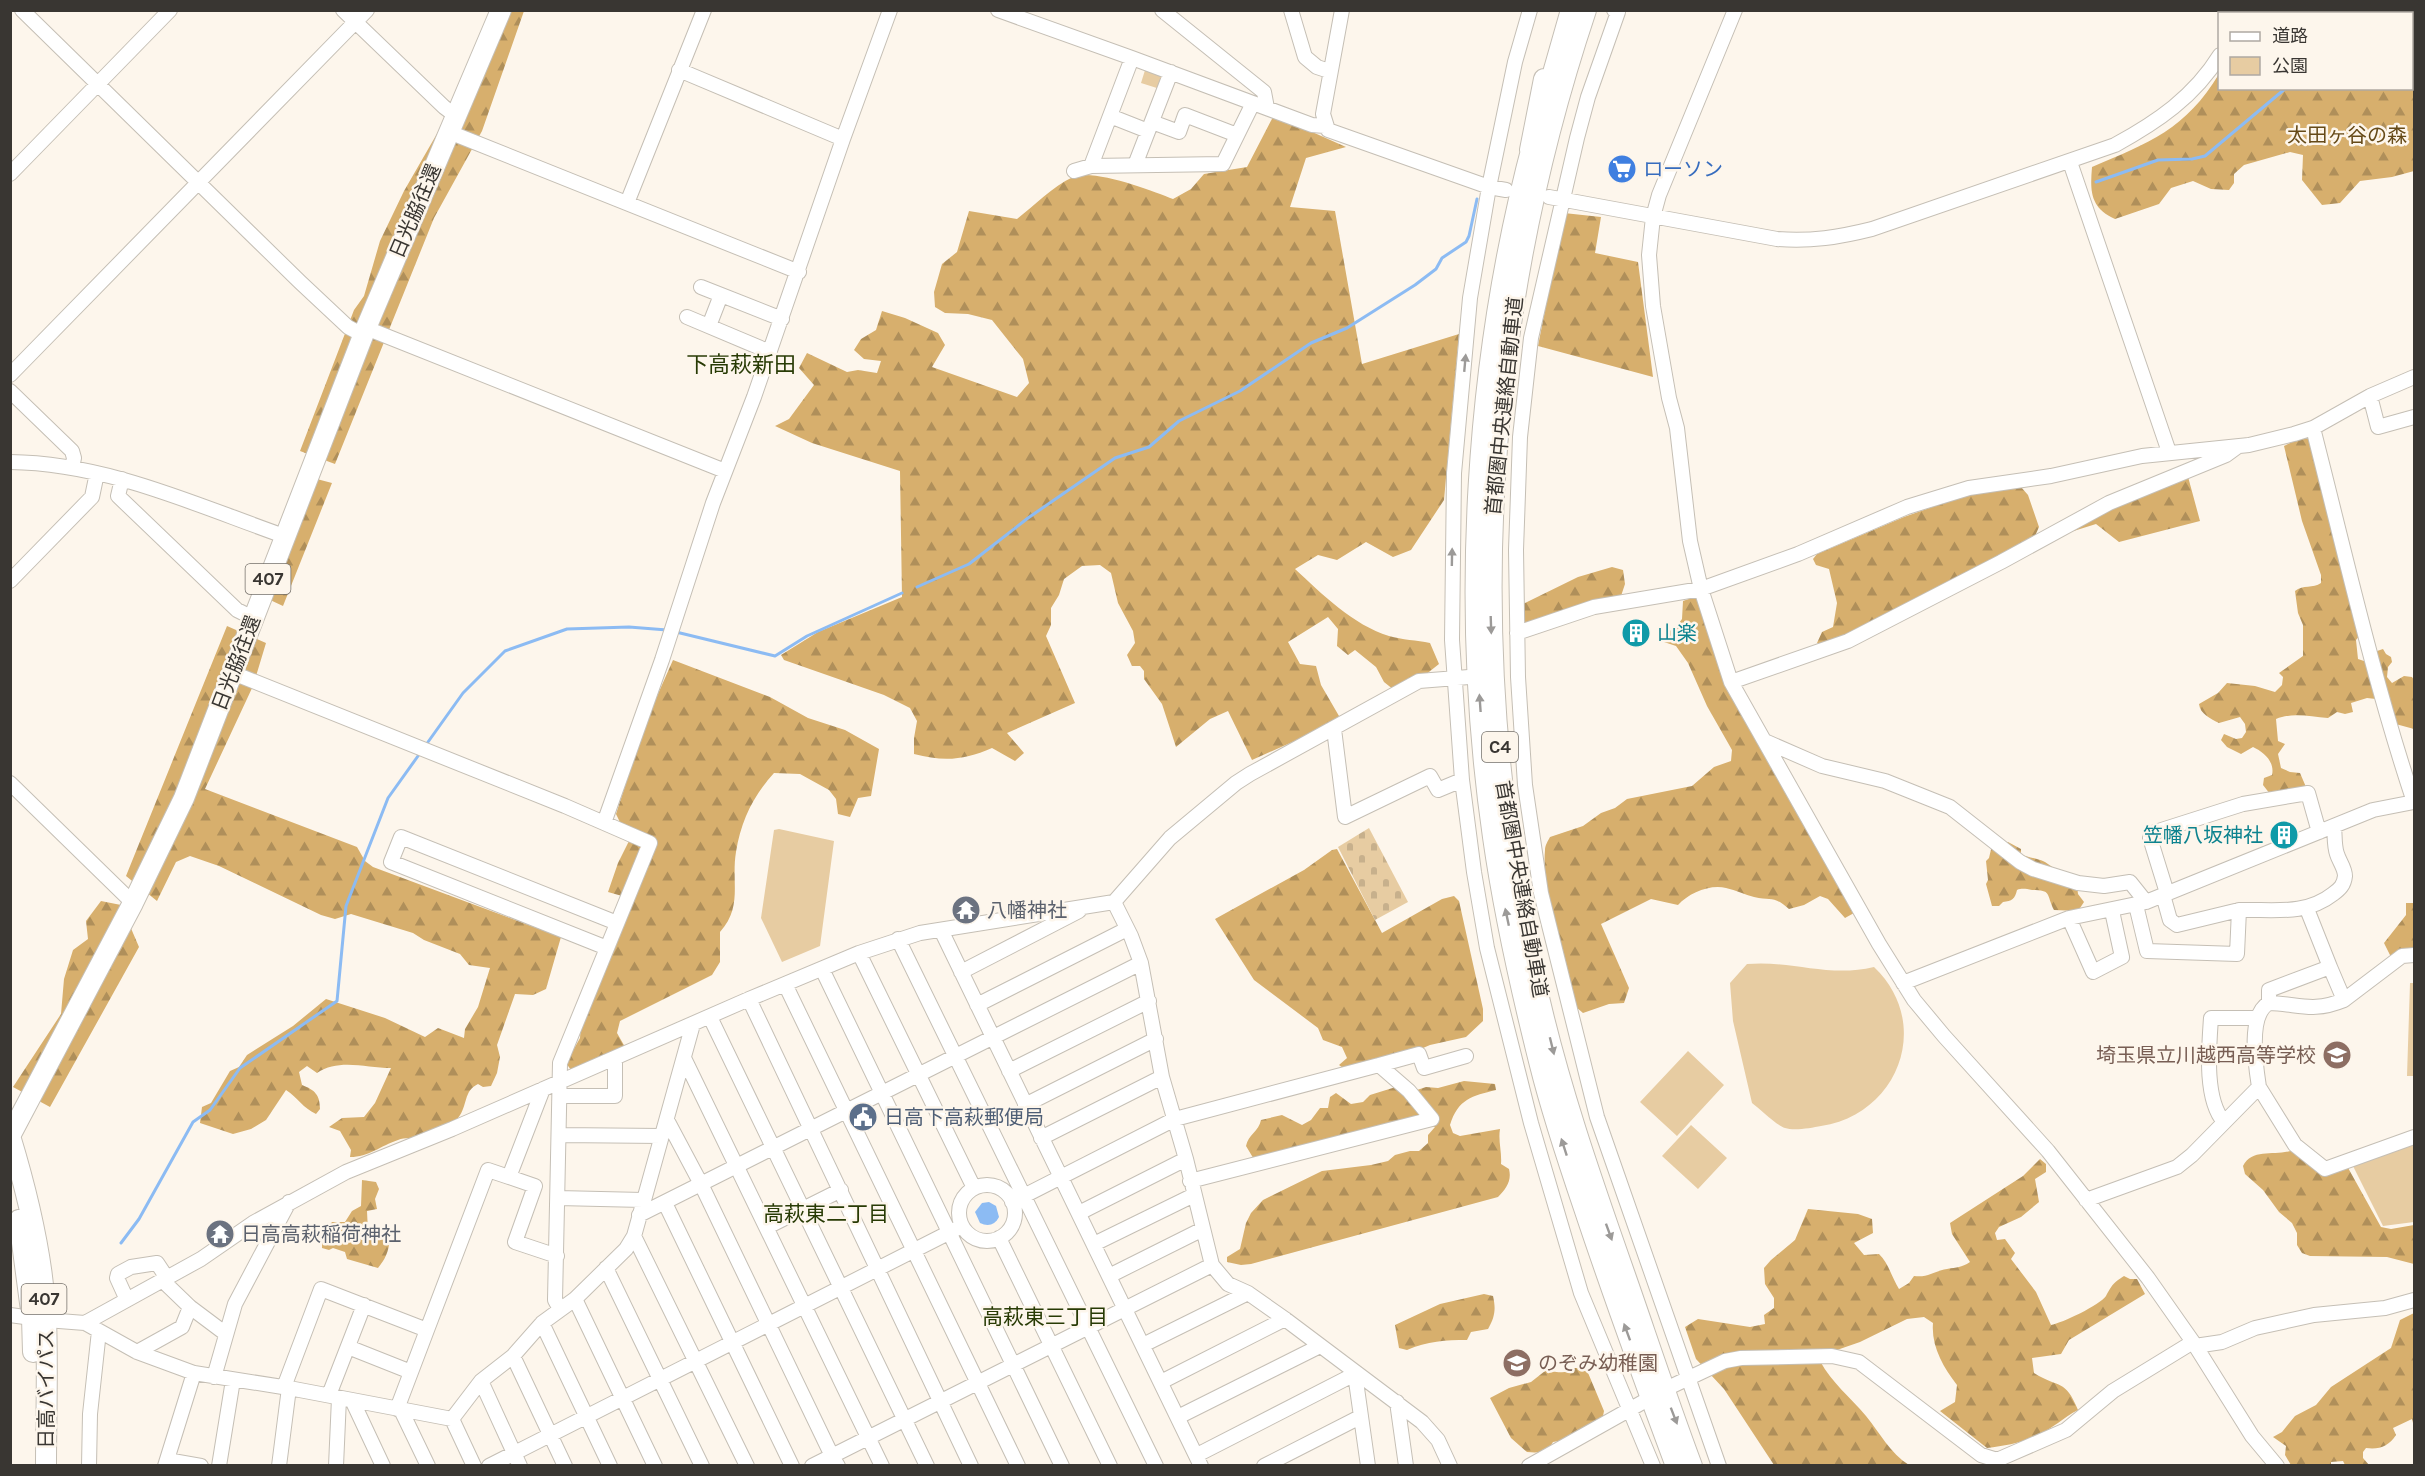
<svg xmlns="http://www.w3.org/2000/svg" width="2425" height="1476" font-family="Karla,'Noto Sans JP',sans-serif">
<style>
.forest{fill:url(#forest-firs)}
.cemetery{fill:url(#cemetery-stones)}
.green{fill:#e7cca2}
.water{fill:#8cbbf3}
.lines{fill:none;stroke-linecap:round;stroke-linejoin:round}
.stream{stroke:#8cbbf3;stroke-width:3}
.minor-casing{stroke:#c5bfb5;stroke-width:16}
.highway-casing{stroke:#c5bfb5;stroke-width:22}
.minor{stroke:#fff;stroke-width:14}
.highway{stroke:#fff;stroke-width:20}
.oneway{fill:#9c9a98}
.labels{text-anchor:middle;stroke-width:5;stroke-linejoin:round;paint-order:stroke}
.shield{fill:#fdf6ec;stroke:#74706a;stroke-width:1.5}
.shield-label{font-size:18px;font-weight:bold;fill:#393632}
.park-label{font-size:20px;fill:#664a18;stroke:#fdf6ec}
.shop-label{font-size:20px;fill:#366cbe;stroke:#fdf6ec;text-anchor:start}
.street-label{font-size:20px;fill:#393632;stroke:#fdf6ec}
.culture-label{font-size:20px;fill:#0d838f;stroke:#fdf6ec;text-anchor:start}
.worship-label{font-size:20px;fill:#5b616d;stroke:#fdf6ec;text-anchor:start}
.education-label{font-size:20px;fill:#785e54;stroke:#fdf6ec;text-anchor:end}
.service-label{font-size:20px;fill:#4e5e75;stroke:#fdf6ec;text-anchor:start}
.neighbourhood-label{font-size:21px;fill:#283b05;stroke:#fdf6ec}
.quarter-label{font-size:22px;fill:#283b05;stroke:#fdf6ec}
</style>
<defs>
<pattern id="forest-firs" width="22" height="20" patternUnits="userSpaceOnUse" patternTransform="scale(1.5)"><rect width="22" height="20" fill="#d7af6d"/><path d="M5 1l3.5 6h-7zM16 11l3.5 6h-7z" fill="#af8f5a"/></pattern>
<pattern id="cemetery-stones" width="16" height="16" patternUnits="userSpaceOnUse" patternTransform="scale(1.5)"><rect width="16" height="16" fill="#e7cca2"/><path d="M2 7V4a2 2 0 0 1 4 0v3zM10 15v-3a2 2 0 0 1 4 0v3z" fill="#c7b08c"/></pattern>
</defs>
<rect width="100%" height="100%" fill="#fdf6ec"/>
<path class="forest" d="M499,11h25l-42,120 -48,87 -99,246 -35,-13 54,-141 10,-14 16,-55 24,-50 42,-73z
M2258,11h156v160l-22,6 -32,4 -20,22 -18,2 -20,-25 1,-25 -13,-3 -46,13 -10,9v9l-5,7 -18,-1 -18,-8 -22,7 -12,16 -44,15c-25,-11 -25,-28 -23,-52 57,-24 94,-38 127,-93l1,14h192v-74l-156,-1z
M1274,115l72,32 -40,11 -16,49 45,4 27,153 97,-30 -15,166 -33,50 -18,7 -27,-15 -29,18 -19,-5 -23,14c27,25 58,56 94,67 13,4 28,4 41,7l9,21 -24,19 -21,7 -10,-8 -8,-15 -21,-17 -7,5 -11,-9 1,-17 -10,-12 -40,25 12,22 16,2 5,19 18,31 -6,8 -81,36 -24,-49 -18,8 -34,28 -14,-43 -18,-25v-8l-4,-5h-8l-5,-11 8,-12 -2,-12 -15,-28 -7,-30 -11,-8 -18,1 -18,13 -5,16 -8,13v17l-5,11 29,67 -68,30 17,20 -9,8 -23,-13c-27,12 -48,14 -78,6v-16l3,-17 -7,-13 -26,-13 -100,-35 -3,-5 37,-23 84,-35 -2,-126 -88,-28 -37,-17 14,-7 25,-34 -15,-17 8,-15 40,19 11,-2 19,3 4,-12 -17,-2 -10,-9 7,-11 15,-9 6,-19 23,7 33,15 7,12 -13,22 85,30 12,-14 -6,-24 -31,-39 -24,-6 -23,-1 -10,-6 -1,-15 8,-28 15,-12 12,-41 48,8c18,-14 35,-32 56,-42 20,-9 80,14 100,22l18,-10 13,-15 43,-7z
M1564,213l37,4 -6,36 43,9 15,115 -115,-31z
M2308,437l52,198 -4,5 2,19 9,3 7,-5 3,-6 6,-2 3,5 5,3 1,5 -4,5 -1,10 5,6 12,-7 8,1 2,3v49l-22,-6 -16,-24 -9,-1 -16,5 2,9 -8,2 -8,-2 -9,6c-18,-1 -35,-6 -52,1l2,22 7,3 -7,10 3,14 9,4 10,1 6,14 -36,7 -7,-9 1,-7 8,-3c3,-13 -8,-23 -19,-28l-12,7 -14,-7 -6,-7 3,-6 12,5 6,-1 4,-6 -1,-8 -5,-7 -21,6c-8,-4 -19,-9 -20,-19l19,-11 9,-10 28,3 20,6 7,-7 1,-8 -4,-4 24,-17v-31l-5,-12 -3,-22c8,-7 18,-2 26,-8v-8l-19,-54 -18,-75 14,-7z
M2187,473l13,48 -81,21 -23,-18 -77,24 -194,98 -8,-3 5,-11 11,-5 4,-24 -8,-34 -13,-4 -3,-6 4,-5 87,-37 62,-22 55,-8 7,8 11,32 -4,9z
M313,478l19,5 -49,123 -15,-7z
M1612,567l11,3 2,14 -4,12 -96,28 -2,-20 55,-27z
M1700,595l15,45 139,273 -9,5 -17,-19 -8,-3 -16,9 -15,4c-16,-14 -17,-8 -35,-12 -9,-2 -18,-7 -28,-9 -16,-4 -37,5 -48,17l-27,-6 -50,25 28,64 -5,15 -15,1 -26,9 -7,-6c-11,-43 -35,-115 -31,-157 0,-5 3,-9 5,-13l33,-11 18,-13 14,-5 12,-9 65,-13 22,-19 17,-6 1,-11 -25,-44 -19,-43 -12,-17 -12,-4 3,-11 7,-1 8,-11 1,-18z
M227,626l39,17 -13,43 -48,103 152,58 8,14 8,6 188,70 -15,52 -13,6 -18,-1 -18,51 3,12 -3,16 -6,13 -8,1 -5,-3c-15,7 -10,22 -20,34 -4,5 -30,17 -37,19 -8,2 -16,0 -23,3 -18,6 -29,17 -48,17l1,-7 -11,-19 -11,-4 13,-9 22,-1 11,-14 16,-35c-25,0 -52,-10 -74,5l-10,-7 -8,6 3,13c13,5 18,10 18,24l-4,5c-13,-6 -18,-16 -30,-24l-20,30 -15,9 -18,5 -33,-11 2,-16 9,-4 19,-32 9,-4 8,-12 46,-29 33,-27 59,19 40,19 13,-9 26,10 1,-9 13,-22 12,-39 -21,-3 -9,-11 -36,-14 -11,-7 -62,-19 -16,5 -14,-4 -102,-49 -29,-10 -14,6 -19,39 -31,-25z
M673,660l97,37 38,21 37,12 34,19 -8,47 -13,2 -8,19 -12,-3 -2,-15 -7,-9 -29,-16 -26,-1c-21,23 -33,48 -38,79 -5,30 7,55 -16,80v30l-8,13 -92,46 -3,12 8,14 -54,23 -5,-7 14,-25 1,-13 41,-129 -14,-4 10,-29 11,-22 -13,-27 30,-93z
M2008,842l13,7v5c7,4 16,4 24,8 11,7 21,15 32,24l1,8 6,8 -6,9 -24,-1c-8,-16 -2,-20 -22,-20 -6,-1 -10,-2 -15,0 -2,9 -5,11 -14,12l-4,4h-7l-6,-22 2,-4 -2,-19 3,-3 3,-13h12z
M1337,849l45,84 60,-34 12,-3 5,5 24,108v12l-17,16 -36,8 -14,6 -70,19 -7,-5 8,-7 -5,-11 -19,-7 -5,-12 -64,-48 -39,-61 89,-49 28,-20z
M101,901l20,4 18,42 -89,160 -37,-20 48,-73 3,-35 9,-29 15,-11 -2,-18z
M2406,903h8v48l-23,6 -7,-14 22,-28z
M1464,1081l31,3 1,6c-24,6 -38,9 -46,35l3,8 7,3 40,-7c-2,12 2,23 1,35l8,5c3,12 -3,20 -11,28l-247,67 -10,1 -14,-3v-5l13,-8 6,-26 5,-10 12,-13 59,-29 49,-6 17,-4 7,-6 15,-4h9l9,-8v-8l7,-8 -4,-1 -16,4 -6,-2 -6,1 -4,6 -144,26 -9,-15c2,-11 13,-15 15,-26l21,-5 20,10 9,-5 9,-12h8l2,-11 6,-4 15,11 12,-2 7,-7 29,-9 15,5 12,-4 12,1z
M2293,1150l17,11 37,5 34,61 10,2 23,-4v39l-27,-7 -77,-1 -8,-3 -5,-8v-12l-5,-10 -13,-11 -16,-22 -18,-16 -2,-8c10,-19 33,-9 50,-16z
M2040,1159l6,5v8l-11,7 4,23 -18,15 -22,10 -4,6 2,7 8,-1 10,14 -4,6 25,33 15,33c11,-2 49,-20 55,-29 6,-11 7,-13 18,-20l6,3h7l8,15 -76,46 -8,14 -29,4 2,15c25,16 31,5 44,37 -14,7 -26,19 -40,25 -17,8 -33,11 -51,13l-47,-37 15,-9 2,-17c-14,-18 -26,-39 -24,-62l-9,-6 -17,2 -47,23 -26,9 -14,10c12,22 30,36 46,55 14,17 24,37 43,49h-135l-50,-76 -28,-30 -11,-32 13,-8 52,8 15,-3 -1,-9 10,-7v-10l-9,-14 -1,-16 7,-8 24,-20 13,-31 50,5 14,5 1,14 -19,10 10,12 15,-1c9,8 13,24 20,35l10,-6 5,-7c14,2 20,-5 33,-7 10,-2 14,-1 23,-7l-18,-28 -2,-11 73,-47z
M362,1180l14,2 3,7 -4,10 2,10 -10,2 1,21 20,1c4,12 -2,26 -10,35l-31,-9 -2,-7 -12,-4 -4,2 -7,-2c0,-10 3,-18 10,-26h13l7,-11 9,-5z
M1484,1294l9,2c3,13 2,21 -5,33l-17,3 -4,8c-21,0 -40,1 -60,10l-8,-2 -4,-23 45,-21z
M2414,1313v114l-2,-8 -19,9 3,7c-7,11 -17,15 -30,13l-3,4v6l6,7h-24l-2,-4 -12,1v3h-40l-6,-10 1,-9 -13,-9 9,-5 13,-16 21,-11 15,-18 60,-39 9,-28z
M1572,1368h14l18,43 -1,5 -39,24 -11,2c-6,11 -14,11 -26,10l-16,-14 -21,-40 19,-10 22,-6 14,-11c10,-1 20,5 27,-3z"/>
<path class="cemetery" d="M1369,828l39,74 -33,18 -37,-73z"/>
<path class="green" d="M1146,67l18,9 -4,13 -19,-6z
M779,829l55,12 -14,105 -38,16 -21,-44 13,-88z
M1747,964c45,-4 81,14 127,3 59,56 25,147 -53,159 -10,2 -27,5 -36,2 -9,-3 -25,-19 -33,-25l-19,-82 -3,-38z
M2410,983h4v93h-7z
M1688,1051l36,34 -47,51 -37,-34z
M1691,1125l36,33 -29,31 -36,-33z
M2414,1144v78l-31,4 -31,-62z"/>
<path class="water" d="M989,1202l7,4 3,11c-4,8 -11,10 -19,6l-5,-11 7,-9z"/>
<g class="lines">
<path class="stream" d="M2307,14l2,-4
M2096,182l62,-22 34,-1 13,-3 81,-68
M917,587l52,-23 59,-46 87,-60 34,-11 30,-26 61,-30 71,-48 36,-15 68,-43 21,-16 6,-11 24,-16 3,-6 8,-37
M676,632l99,24 32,-20 95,-43
M428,742l35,-49 42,-42 62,-22 62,-2 38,3
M121,1243l18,-24 54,-97 17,-12 30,-42 97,-67 9,-95 42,-108 30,-42"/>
<g class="minor-casing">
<path id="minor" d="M22,10l278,272 48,45 15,8
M343,10l101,97 12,9
M998,10l134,48 180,67 13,1
M1162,10l102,82 3,16
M1291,10l14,47 12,10 12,4
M1342,10l-19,104 5,16 161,57 17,3
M1530,10l-15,52 -26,125 -19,111 -16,175 -2,167 10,140 12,92 13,76 44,175 50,170 72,173
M1614,10l4,2 -30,85 -11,41 -46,200 -11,99 -4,113 2,127 7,108 16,108 56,224 122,349
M1735,10l-76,185 -6,22 -4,38 4,51 16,92 8,30 13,113 11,48 30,93 148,262 35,56 30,36 104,115 100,127 45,64 59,94 25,30
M2245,14l2,-4
M679,70l164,69
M1110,116l38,15
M1152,122l27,10 6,-17 52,20
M449,132l350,140
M2070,162l99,290
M1135,165l36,-93
M1091,166l41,-108
M1074,171l17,-5 132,-2 30,-61
M10,174l160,-164
M1549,197l228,42c33,3 63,-2 95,-10l243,-84c42,-23 79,-48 105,-90
M627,203l77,-193
M701,287l81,32
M687,317l83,35
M709,326l12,-31
M366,328l359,143
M10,375l357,-365
M10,391l62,60 2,7 -2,10
M2370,396l8,31 36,-10
M2313,428c32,125 60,251 101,374
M10,462c96,1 186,43 274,74
M122,479l-4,17 119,114 16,8
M10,581l82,-84 5,-24
M1517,633l77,-26 107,-18 97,-35 109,-47 62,-19 82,-12 91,-20 107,-11 45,-11 19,-6 57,-32 44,-19
M233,673l332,133 85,37 -90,220 -5,237 5,9
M1731,682l117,-41 153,-79 108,-59 117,-48 11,-8
M1334,729l11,88 85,-41 8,14 24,-10
M1767,742l55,24 63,15 65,26 70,55 13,7 45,14 26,3 26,-4 16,20
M10,783l123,120
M604,823l58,-163 51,-157 41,-106 89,-258 47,-129
M2167,893l-17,-55 2,-5 91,-29 65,-11 11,39
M2163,895l7,25 7,5 62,-15
M1114,902l17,34 10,27 21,114 24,82 26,106 16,19 20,9 37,26 137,103 16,18 12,26
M2136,905l11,46 90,3 2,-44c33,-1 66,6 94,-16 7,-5 11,-9 12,-18 0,-8 -6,-15 -8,-22 -3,-8 -2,-19 -3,-28
M2069,918l24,54 29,-15 -10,-46
M941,930l260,536
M898,939l258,527
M607,948l-216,-86 10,-25 216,86
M859,953l115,235
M2330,967l14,33
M822,969l240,497
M961,972l118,-61
M1903,983l166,-65 77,-16 227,-92 41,-8
M785,984l233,482
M749,999l222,467
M2269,1003c31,1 43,10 75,-3l58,-44 12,-1
M977,1005l150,-76
M710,1017l217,449
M684,1058l198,408
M1379,1065l40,-11 5,14 42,-12
M1009,1071l140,-70
M2259,1087l36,58 30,24 89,-32
M543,1089l-34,88 26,9 -20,56 42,14
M560,1096h55v-38
M1025,1105l131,-66
M667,1120l34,64 131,272 6,10
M2224,1122c-20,-23 -15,-75 -13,-104h46
M559,1135l103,1
M1041,1138l121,-61
M959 1213a28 28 0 1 1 56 0a28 28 0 1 1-56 0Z
M558,1198l85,2
M2086,1200l91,-33 15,-12 67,-68c-3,-20 -12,-72 10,-84v-13l61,-23 -23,-58
M1012,1202l163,-83 204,-54 30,26 23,28 -242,62
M665,1203l127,263
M1079,1213l107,-54
M639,1215l502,-252
M767,1227l74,-37
M634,1236l113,230
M999,1238l111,228
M1094,1244l100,-49
M606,1268l96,198
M1109,1276l92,-46
M162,1280l28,27 36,27
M575,1299l80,167
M127,1300l-10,-22 1,-4 13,-7 26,-4 10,15
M10,1315l22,3
M46,1320l39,3 116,-64 52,-36 93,-51 106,-43 297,-130 110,-46 61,-20 194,-31 56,-64 66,-55 14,-9 169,-93 50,-4
M85,1323l52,29 57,21 95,15 163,31 29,-38 32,-25 29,-33 33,-24 51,-50 8,-13 59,-212
M542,1323l68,143
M427,1330l61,-160 21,7
M1143,1345l105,-52
M2195,1346l27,-4 33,-14 59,-13 71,-7 29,-8
M348,1347l63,25
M137,1352l45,-25 8,-20
M513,1356l52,110
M214,1377l21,-73 54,-102
M481,1381l39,85
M1161,1382l124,-63
M1672,1386l53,-25 16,-3 91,-2 27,6 122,93 16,5 69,-30 47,-39 80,-49
M284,1387l37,-98 106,41 -30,79
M329,1395l35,-90
M352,1400l31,66
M1397,1402l9,64
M401,1410l27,56
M1178,1417l142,-71
M452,1419l22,47
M1197,1455l158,-81 13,92
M167,1460l34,6
M89,1466l1,-52 9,-83
M165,1466l29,-93
M219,1466l14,-86
M279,1466l10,-78
M336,1466l3,-68
M489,1466l473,-240
M812,1466l400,-201
M1264,1466l96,-49
M1529,1466l114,-64"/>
</g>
<g class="highway-casing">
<path id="highway" d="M1586,10c-105,314 -123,647 -51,970 22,101 56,198 90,295 22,63 43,127 67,191
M1547,94l24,-84
M1534,139c-60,223 -74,470 -41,698 11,77 28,153 47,228 12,48 28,96 44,143 29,87 60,172 92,258
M1530,150l14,-71
M10,1136l123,-233 51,-105 182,-470 135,-318
M10,1136c18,59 33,121 36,183 2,49 0,98 0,147
M19,1220l13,98 1,34"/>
</g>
<use href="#minor" class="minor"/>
<use href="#highway" class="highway"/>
</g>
<defs><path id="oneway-solid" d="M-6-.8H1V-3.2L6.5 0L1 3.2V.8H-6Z" transform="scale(1.5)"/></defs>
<g class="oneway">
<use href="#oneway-solid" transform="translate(1465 363) rotate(-85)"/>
<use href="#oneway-solid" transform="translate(1452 557) rotate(-89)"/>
<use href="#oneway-solid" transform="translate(1491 625) rotate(88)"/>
<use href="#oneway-solid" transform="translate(1480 703) rotate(-94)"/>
<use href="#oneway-solid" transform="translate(1507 917) rotate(-102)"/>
<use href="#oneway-solid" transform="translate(1552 1046) rotate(76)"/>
<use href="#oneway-solid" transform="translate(1564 1147) rotate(-108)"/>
<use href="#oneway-solid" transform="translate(1609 1232) rotate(70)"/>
<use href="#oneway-solid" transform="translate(1627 1332) rotate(-110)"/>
<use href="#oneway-solid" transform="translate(1674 1416) rotate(69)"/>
</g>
<defs>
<g id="supermarket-disc" transform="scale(1.5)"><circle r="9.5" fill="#3f7fe0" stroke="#fdf6ec"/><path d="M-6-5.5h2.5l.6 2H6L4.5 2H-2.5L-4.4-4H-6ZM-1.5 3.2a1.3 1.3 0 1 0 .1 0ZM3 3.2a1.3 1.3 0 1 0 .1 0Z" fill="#fff"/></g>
<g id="building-disc" transform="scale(1.5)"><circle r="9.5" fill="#0f9aa8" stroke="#fdf6ec"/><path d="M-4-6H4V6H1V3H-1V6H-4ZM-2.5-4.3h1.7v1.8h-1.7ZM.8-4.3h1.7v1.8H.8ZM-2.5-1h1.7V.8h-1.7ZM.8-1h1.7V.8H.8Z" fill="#fff"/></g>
<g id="temple-disc" transform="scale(1.5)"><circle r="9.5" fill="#6b7280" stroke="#fdf6ec"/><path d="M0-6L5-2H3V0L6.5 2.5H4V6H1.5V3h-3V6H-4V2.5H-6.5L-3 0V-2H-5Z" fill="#fff"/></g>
<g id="school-disc" transform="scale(1.5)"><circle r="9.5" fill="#8d6e63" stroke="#fdf6ec"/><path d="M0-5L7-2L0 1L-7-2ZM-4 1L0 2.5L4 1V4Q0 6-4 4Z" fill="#fff"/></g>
<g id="civic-disc" transform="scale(1.5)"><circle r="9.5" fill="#5c6f8a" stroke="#fdf6ec"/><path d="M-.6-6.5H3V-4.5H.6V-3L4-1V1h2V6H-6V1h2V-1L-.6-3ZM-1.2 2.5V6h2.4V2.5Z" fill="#fff"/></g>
</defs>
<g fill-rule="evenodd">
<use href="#supermarket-disc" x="1622" y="169"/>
<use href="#building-disc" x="1636" y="633"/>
<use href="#building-disc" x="2284" y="835"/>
<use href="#temple-disc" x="966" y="910"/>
<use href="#school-disc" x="2337" y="1055"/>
<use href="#civic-disc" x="863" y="1117"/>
<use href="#temple-disc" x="220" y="1234"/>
<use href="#school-disc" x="1517" y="1363"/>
</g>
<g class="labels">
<g class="shield">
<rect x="245.5" y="564" width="45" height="30" rx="4.5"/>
<rect x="1482" y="732" width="36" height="30" rx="4.5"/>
<rect x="21.5" y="1284" width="45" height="30" rx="4.5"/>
</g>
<g class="shield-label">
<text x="268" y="585">407</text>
<text x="1500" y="753">C4</text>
<text x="44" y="1305">407</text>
</g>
<g class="park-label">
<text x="2347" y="142">太田ヶ谷の森</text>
</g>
<g class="shop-label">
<text x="1643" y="176">ローソン</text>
</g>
<g class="street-label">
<text transform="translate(415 211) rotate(-67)" y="7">日光脇往還</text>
<text transform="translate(1504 406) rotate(-84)" y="7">首都圏中央連絡自動車道</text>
<text transform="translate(236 663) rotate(-69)" y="7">日光脇往還</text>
<text transform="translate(1522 889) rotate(80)" y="7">首都圏中央連絡自動車道</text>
<text transform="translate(46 1389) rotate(-90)" y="7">日高バイパス</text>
</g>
<g class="culture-label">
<text x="1657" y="640">山楽</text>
<text x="2263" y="842" text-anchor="end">笠幡八坂神社</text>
</g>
<g class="worship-label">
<text x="987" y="917">八幡神社</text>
<text x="241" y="1241">日高高萩稲荷神社</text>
</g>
<g class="education-label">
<text x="2316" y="1062">埼玉県立川越西高等学校</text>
<text x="1538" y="1370" text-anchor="start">のぞみ幼稚園</text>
</g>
<g class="service-label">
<text x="884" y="1124">日高下高萩郵便局</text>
</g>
<g class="neighbourhood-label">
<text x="826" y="1221">高萩東二丁目</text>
<text x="1045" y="1324">高萩東三丁目</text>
</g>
<g class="quarter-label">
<text x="741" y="372">下高萩新田</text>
</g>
</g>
<rect width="2425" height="1476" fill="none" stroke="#393632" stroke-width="24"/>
<rect x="2218" y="12" width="195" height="78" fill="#fdf6ec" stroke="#afa9a2" stroke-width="1.5"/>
<rect x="2230" y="32" width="30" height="9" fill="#ffffff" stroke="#afa9a2" stroke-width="1.5"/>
<text x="2272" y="42" font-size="18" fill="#393632">道路</text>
<rect x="2230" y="57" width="30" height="18" fill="#e7cca2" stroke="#afa9a2" stroke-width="1.5"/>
<text x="2272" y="72" font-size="18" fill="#393632">公園</text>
</svg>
